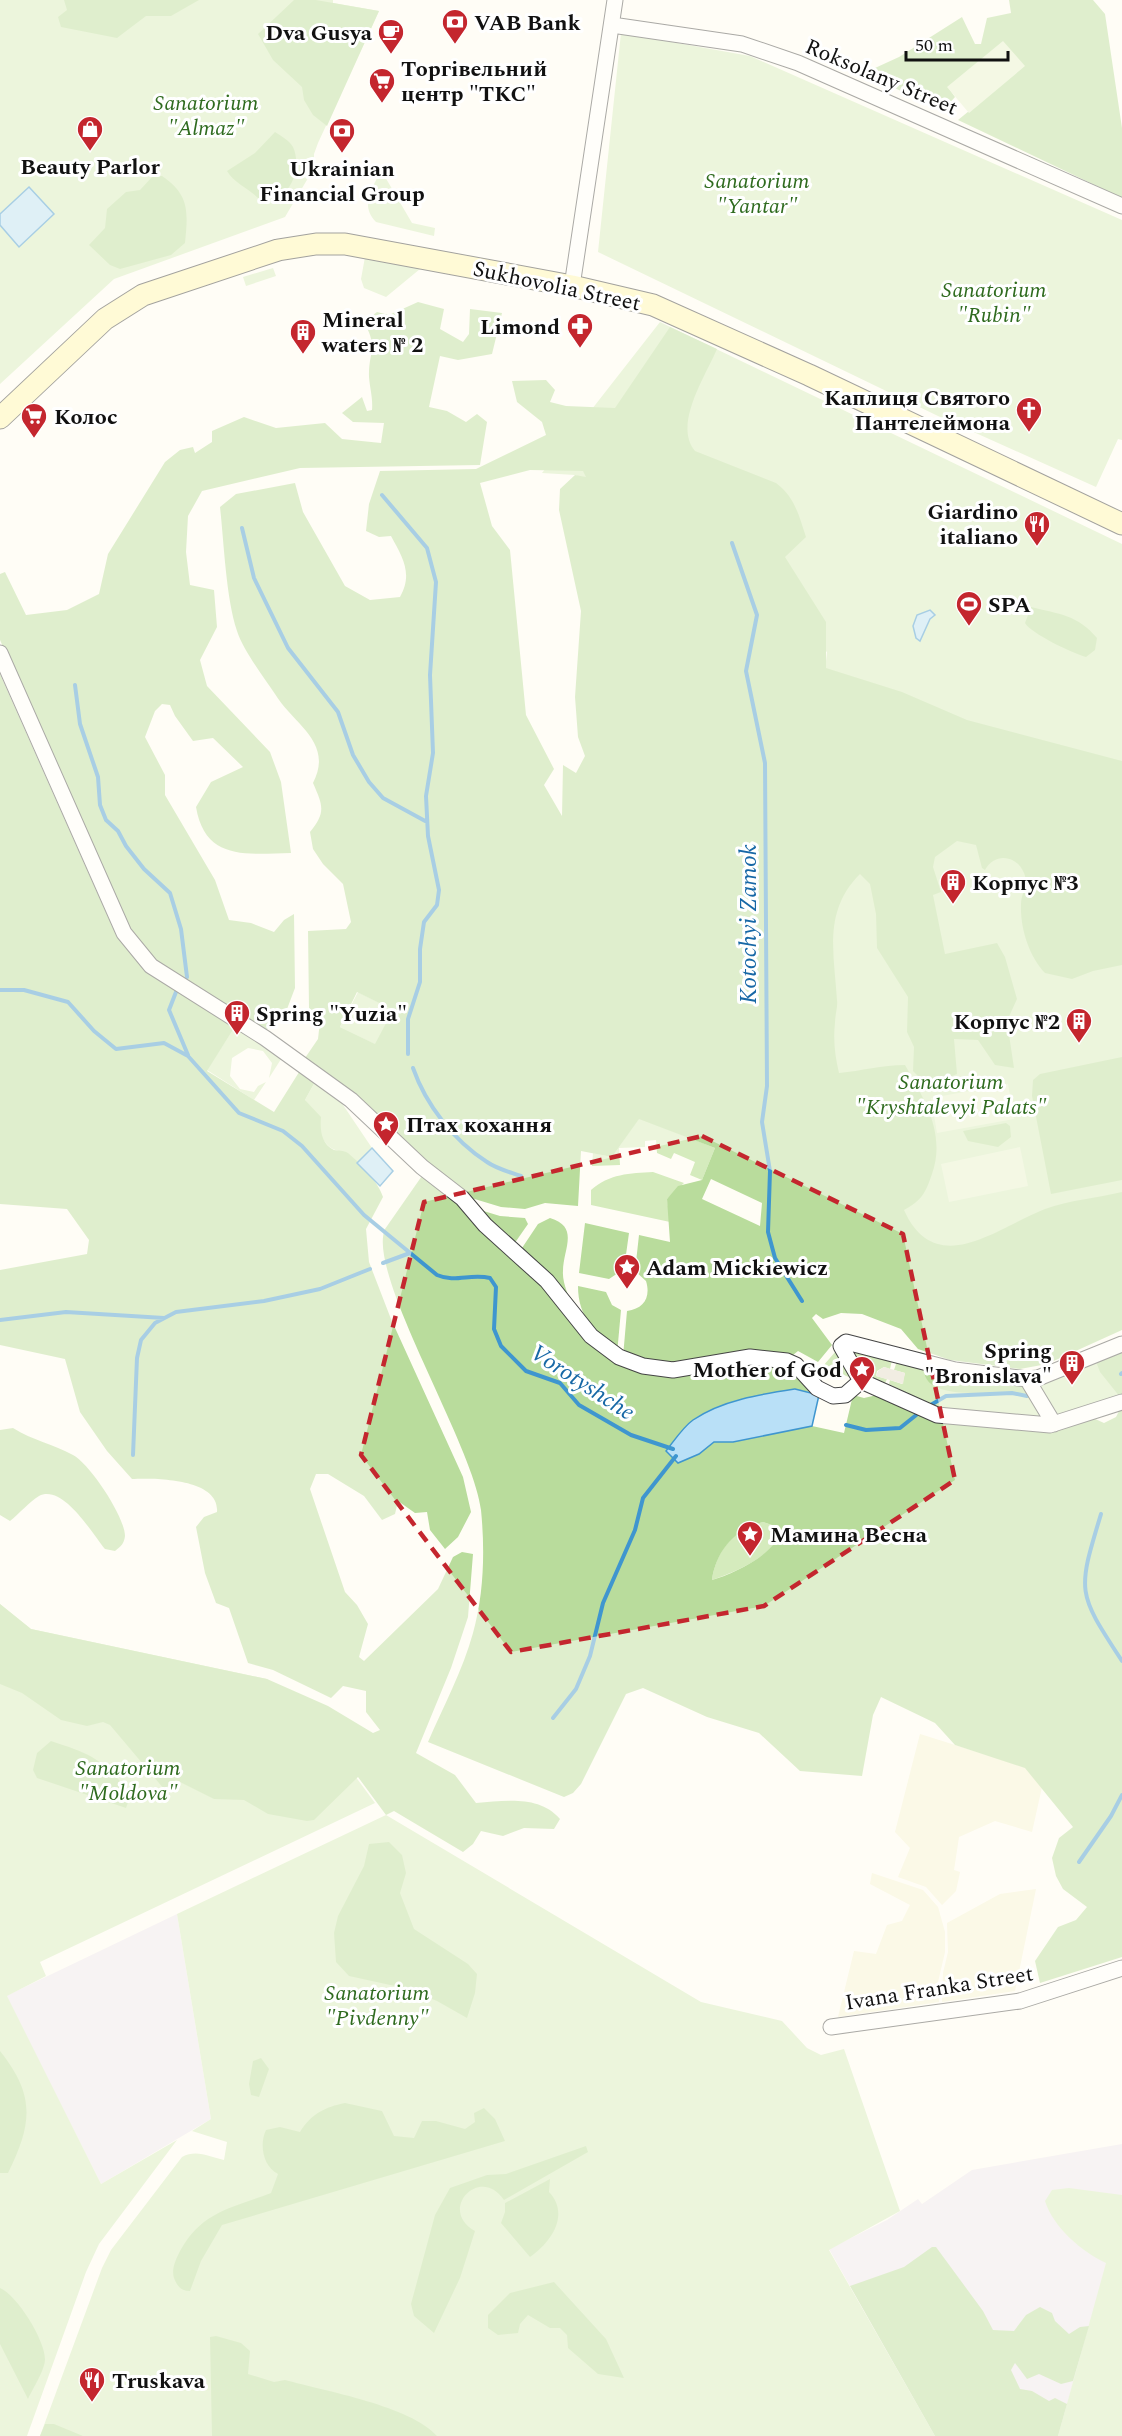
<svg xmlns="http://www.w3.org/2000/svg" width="1122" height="2436" font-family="Spectral,serif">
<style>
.industrial{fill:#eee6ef}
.farmland{fill:#f6f3d4}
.green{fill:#d5ebbd}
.forest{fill:#b9dc9c;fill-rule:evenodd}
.pitch{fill:#e6f2cf}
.plaza{fill:#f1ede2}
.water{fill:#b9e0f7;stroke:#3f96cf;stroke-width:1.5}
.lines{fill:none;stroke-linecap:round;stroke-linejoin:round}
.stream{stroke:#3f96cf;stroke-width:4}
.street-casing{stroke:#444;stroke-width:17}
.secondary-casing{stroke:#333;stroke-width:23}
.street{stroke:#fff;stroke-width:15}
.secondary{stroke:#fff6b0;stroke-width:21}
.marked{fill:none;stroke:#c4262e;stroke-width:4.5;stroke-dasharray:12 8;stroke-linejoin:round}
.labels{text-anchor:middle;stroke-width:6;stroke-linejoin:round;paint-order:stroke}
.poi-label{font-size:22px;font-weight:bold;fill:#111;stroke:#fff;text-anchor:start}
.street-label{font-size:22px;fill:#111;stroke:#fff}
.park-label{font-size:22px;font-style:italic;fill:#2f6b1f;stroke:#fff}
.water-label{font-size:24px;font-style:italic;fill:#1768a6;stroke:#fff}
</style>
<rect width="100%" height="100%" fill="#fffdf5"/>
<path class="industrial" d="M177,1914l34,205 -110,65 -95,-188z
M1122,2144v109l-14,6 -50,177h-123l-106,-187 58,-29 31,-21 4,5 50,-34z"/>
<path class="farmland" d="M920,1734l105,33 17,20 -10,45 -37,-11 -36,16 -5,33 6,2 -4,19 -14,14 -16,-18 -28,-10 12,-29 -15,-16z
M872,1873l51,17 15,17 7,25v20l-7,30 1,20 -101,15 16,-66 22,3 11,-29 15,-4 8,-16 -40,-21z
M1036,1889l-21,102 -73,11 1,-29 5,-21 -1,-29 53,-29z"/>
<path class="green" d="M0,0h333v3l46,8 -61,132 -4,11v14l-29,49 -171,62 -114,105z
M621,33l129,23 372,164v220l-4,-1 -22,48 -158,-71 -340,-164z
M381,170l31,53 23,5 -1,8 -58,-14c-17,-18 -3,-34 5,-52z
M365,257l53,10 2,2 -34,28 -22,-9 -3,-9z
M273,268l3,8 -30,10 -3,-9z
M660,322l462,222v736l-175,48 -172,-202 52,-474 -234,-170 -18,-7 -33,-2z
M358,992l35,18 -17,35 -36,-18z
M236,1025l47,31 -14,22 3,-15 -9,-12 -15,-3 -16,10 -2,18 10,13 14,3 4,-6 8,-4 -12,18 -47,-30z
M316,1080l21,16 35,52 -15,15c-12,-12 -11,-8 -24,-14 -14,-7 -22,-35 -28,-49z
M639,1118l76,30 -13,32 -12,-5 5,-13 -21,-9 -3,6 -14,-6 -1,-13 -11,1v6l-26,1 1,17 -28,1 1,-13 19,4z
M653,1172l31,11 -17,16 3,23 -79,-17v-15c18,-16 39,-17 62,-18z
M850,1349l42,11 -2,9 -6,-2 -7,4 -1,5 11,3 -2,4c-19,-8 -26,-15 -35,-34z
M836,1351l22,30 -35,-15z
M1095,1359l27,37 -65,21 -18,-32z
M897,1361l127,24 16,32 -101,-8 -50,-25 1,-4 12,4 3,-11 -11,-3z
M763,1522l18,6c-2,26 -47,45 -69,52 4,-29 22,-51 51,-58z
M0,1604l31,25 236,50 32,21 76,103 -335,159 6,14 -39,20 94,188 76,-44 -78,104 -13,28 -59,164h-27z
M386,1815l315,187 81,19 25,27 14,7 23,-6 56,162 -71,39 106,186h-895l62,-168 9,-18 71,-93c15,-8 27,0 42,3l3,-18 -35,-11 19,-12 -34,-205z
M1069,2188l53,7v241h-64l48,-173c-24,-11 -53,-36 -61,-62l7,-11z"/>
<path class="forest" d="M64,0h135l-28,16h-25l-29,22 -56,-11 -3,-10 9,-7z
M294,0h22l63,11 -52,115 -14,-11 -9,-15 -2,-13 -29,-27 -15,-26z
M1009,0h84l12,14 17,114v70l-164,-78 66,-54 -76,21 7,10 -9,10 -16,-2 -58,-28 3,-9 24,-11 63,-40 13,27h6l6,-26 24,-5z
M275,132c6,4 14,8 18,15 8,17 1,46 -20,52 -4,1 -11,-1 -15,-1 -10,-10 -24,-15 -31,-27l28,-18z
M162,176c28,19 26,36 23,67l-14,12 -51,14 -10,-4 -21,-20 16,-17 2,-19 19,-17 14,-2 12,-13z
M418,302l26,7 -4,20 23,13 6,-8 1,-25 32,4 -10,41 -34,6 -18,-4 -11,51 18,4 19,11 11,-8 10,8 -7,43 -180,3 -98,23 -14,25 -2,36 4,33 24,5 3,37 -17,33 7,26 63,66 11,30 10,71c-44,1 -86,8 -95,-46l15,-25 32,-15 -30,-29 -20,3 -18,-25 -5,-11 -8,-1 -7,7 -10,26 20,38v20l50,85 14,40 22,3 23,9 10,-12 10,-6 1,74 -11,29 -18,13 -113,-70 -28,-37 -125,-283v-66l5,-2 21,43 41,-5 32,-16 9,-40 57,-92 15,-12 13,-3 2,6 17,-11v-11l32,-14 32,11 49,-5 17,16 39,4 3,-20 -31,-1 -11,-9 20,-16 5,14 5,-1c1,-12 -2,-21 -3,-33 -1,-25 10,-28 -5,-55l13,-10 12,3z
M670,327l47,22c-12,28 -44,76 -22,102l81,32c19,14 23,33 30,54l-21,20 41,65v46l76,24 65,28 155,41v204l-29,6 -21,8 -27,-6c-16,-17 -25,-45 -24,-69 0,-11 8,-19 3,-31 -8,-19 -30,-20 -39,-3l-3,-2 -6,-23 -19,-4 -22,16 -2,10 8,25 -8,3 12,59 52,-11 8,14 12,42 -10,22 7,47 -19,-3 -17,-25 -24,-1 3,35 -19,8h-14l-11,-11 1,-24 -7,-15 1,-35 -31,-49 -1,-34 -6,-30 -10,-10c-37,37 -26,79 -23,126 1,7 -2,15 -2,23 -2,17 0,33 4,50 22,-2 43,-8 66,-8 20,35 41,69 27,109 -7,20 -10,26 -28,36 32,71 94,17 141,-1 24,-9 52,-11 77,-17v138l-75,34 -27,5 -70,-9 -32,-11 -17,-20 -39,-15 -21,-1 -18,6 -7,-5 -4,4 20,27 -14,17 -20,-11 -11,9 -114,9 -50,-12 4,-46c17,-2 24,-14 19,-30l-11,-10 4,-36 31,7 -3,-43 11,-13 24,-6 13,-32 -76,-29 -27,38 -31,-6 -3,55 -33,-3 -20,6 -24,-2 -33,-10 -163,-139 13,-19 2,-18 -11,-13 -1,-77 38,-2 5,-7 -8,-38 -20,-20 -10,-15 -3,-17c16,-20 13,-26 3,-49 21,-41 -19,-58 -38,-89 -12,-18 -32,-44 -38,-63 -11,-33 -13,-88 -17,-124l16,-13 59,-11 8,29 42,74 25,14 30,-3c13,-23 3,-39 -9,-61l-12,1 -13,-6 3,-27 11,-33 96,-2 70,-34 -4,-13 -25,-20 -5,-21 34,-1 9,10 -5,12 16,4 49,2zM530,470l53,1 3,6 -11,-2 -15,14 -1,21 22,101 -6,86 3,40 7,19 -9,17 -13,-8 -1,51 -18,-31 10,-16 -28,-54 -16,-165 -18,-24 -12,-43zM357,992l36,18 -18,34 -35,-17zM711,1179l51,24 -2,23 -58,-27z
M1031,607c28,7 47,8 66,31l-2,12 -9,7c-12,-3 -56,-24 -61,-34z
M0,674l116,261 29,35 91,55 -29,46 67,41 27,-43 15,11 -11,20 16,17c-1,13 0,27 13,33 5,1 9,0 14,3 13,11 30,28 35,44l-17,32 3,33 22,57 72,158 8,35 -13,25 -13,12 -15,-19 -3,-18 -12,1 -17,-12 -3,13 -13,6 -18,-24 -36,-22h-12l-6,15 35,103 12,13 11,19 -9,33 5,4 74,-72 15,-32 9,-5 11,2 -5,63 -17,51 -35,85 39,22 21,28c30,-2 63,-8 84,16l-6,10 -30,-1 -21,8 -22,-5 -8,13 -10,8 -69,-41 -8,4 -28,-38 -44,43 -7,1 -39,-7 -24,-14 -30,-1 -38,-19 -12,9 -54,-64 -7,-3 -16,4 -26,-6 -39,-27 -22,-9v-80l31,25 236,50 61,27 45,27 7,-3 -14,-18v-21l-23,-5 -12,12 -58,-28 -25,-7 -19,-55 -13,-5 -11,-30 -9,-46 8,-10 13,-5c3,-34 -63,-34 -85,-33l-25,-28 -27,-39 -15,-53 -65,-14v-75l87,-16 2,-14 -22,-31 -67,-5z
M1122,1057v123l-71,14 -19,-98 1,-16 7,-6z
M1006,1123l4,3 1,11 -13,10 -30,-6 -5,-10z
M424,1173l35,27 112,113 73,55 107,-10 37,4 21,30 -14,-3 -103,32 -26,30 33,3 15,-12h19l79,-16 32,7 9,-38 11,3 13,-3 61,25 155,-2 11,5 12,-6 6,-12v552l-82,26 -5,-22 23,-34 18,-7 11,-13 -24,-18 -7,-13 -4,-18 7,-20 14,-11 -48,-59 -70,-23 -20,-22 -54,-26 -8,18 -11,61 -62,-5 -41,-38 -52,-16 -64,-29 -17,6 -45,90 -8,9 -9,4 -136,-55c15,-35 35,-72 45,-109 11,-39 12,-83 8,-123 -7,-64 -115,-237 -96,-281zM763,1522l18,6c-2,25 -48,46 -69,52 4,-29 23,-51 51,-58z
M477,1209l23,7 25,2 3,6 -16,23z
M550,1218c30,9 13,31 13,53 -1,12 6,26 11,38l-54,-58 18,-27z
M585,1223l44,10 -5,36 -15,10 -30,-6z
M578,1286l28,6 6,13 9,5 -4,44c-21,-23 -39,-35 -39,-68z
M1122,1346v50l-2,1 -20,-25 -5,-13z
M924,1368l100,17 4,9c-25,-5 -106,11 -104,-26z
M13,1428c21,13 40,16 60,27 17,9 52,62 52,81 -1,8 -4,10 -10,15l-10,-2c-14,-17 -42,-65 -66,-53 -10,6 -20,18 -29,25l-10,-6v-85z
M51,1741c43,14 51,18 80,53l-5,14 -89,-30 -4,-8 4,-17z
M389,1842l13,13 4,18 -6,20 14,36 54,35 9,10 -2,19 -8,25 -30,-17 -33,-13 -55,-12 -13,-14 -2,-29 4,-17 26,-50 5,-22z
M0,2051c36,45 32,73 8,122h-8z
M261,2058l8,11 -10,28 -8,-2 -2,-11 4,-23z
M345,2103l37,8 12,25 20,2 8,-17h14l29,8 10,-7 -1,-9 10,-5 11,11 10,22 -283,84 -21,36 -11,30c-9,0 -13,-5 -16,-13 -3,-9 2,-19 6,-27 22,-40 52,-43 91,-58l7,-19c-15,-7 -19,-30 -12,-44l14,-3 20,5c11,-18 25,-25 45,-29z
M586,2146l2,6 -84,48c-24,-36 -67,10 -29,31l-15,47 -26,55 -20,-17 -3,-12 24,-89 15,-27 37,-13 19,-1z
M550,2179l-1,13c21,22 3,50 -19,65l-29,-34 4,-11v-9z
M932,2247h4l47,64 10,19 21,1 12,-16 14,-8 12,6 3,8 14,13 11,-7 9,-1 -16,55 -12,3 -22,-10 -12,5 -12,-16 -4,7 9,19 12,2 17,10 6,-3 12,6 -9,32h-123l-85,-150 54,-19z
M554,2282l52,57 18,39 -26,-4 -30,-26 -1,-13 -7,-7h-10l-22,-13 -8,9 -2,9 -20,2 -10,-7v-13l22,-22z
M0,2288c17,7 45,52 45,71 0,11 -12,29 -17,40l-28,-55z
M216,2336l25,7 9,8 -2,23 26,8 11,-2c40,11 126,26 152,56h-225l-2,-99z
M45,2424h9l29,12h-43z"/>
<path class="pitch" d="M1003,41l22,25 -56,47 -22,-26z
M1008,1084l6,35 -77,14 -6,-35z
M1020,1147l8,39 -79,16 -8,-38z"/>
<path class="plaza" d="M884,1367l21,6 -2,11 -27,-8 2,-5z"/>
<path class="water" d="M29,187l25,27 -35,33 -19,-22v-11z
M930,610l5,5 -5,4 -10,22 -4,-3 -3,-12 4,-11z
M372,1148l21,23 -13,15 -23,-23z
M795,1389l24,6 -7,31 -79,16h-19l-15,12 -21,9 -12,-12c8,-10 17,-24 27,-31 29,-20 69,-26 102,-31z"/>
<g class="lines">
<path class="stream" d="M382,495l45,53 9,34 -6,93 3,78 -7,43 2,40 11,54 -2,15 -13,17 -4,27v33l-12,37v35
M242,528l12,50 34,70 50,64 15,43 16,27 14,16 44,24
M732,543l25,72 -11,56 19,92 2,323 -5,36 8,49 -2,61 7,26 27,43
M75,685l5,39 18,53 2,28 6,15 12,11 8,15 18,23 26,24 11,36 6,48
M0,990h24l44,12 26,29 22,18 48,-6 24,13 51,57 44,18 19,15 62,69 73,60c18,8 34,-2 53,3l6,9 -2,42 7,17 25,25 34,12 19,22 52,30 42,14
M176,992l-7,18 19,45
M413,1068c13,37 41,73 74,94 10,7 23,10 34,14
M383,1263l27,-10
M0,1320l66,-8 98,6
M1121,1374l1,-1
M929,1406l17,-10 66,-3 15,3
M846,1425l20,5 34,-2 20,-16
M133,1455l4,-97 4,-18 14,-17 21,-11 88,-11 56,-12 50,-20
M1101,1514c-24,79 -24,78 21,147
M553,1718l23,-29 14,-33 13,-53 32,-73 8,-32 33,-42
M1079,1862l32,-46 11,-21"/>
<g class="street-casing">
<path id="street" d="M612,25l130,19 56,19 324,143
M572,286l43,-286
M0,653l124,280 27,33 114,72 86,62 71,67 40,31 23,27 62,56 44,55 28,21 24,9 30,4 77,-13 37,4 9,4 21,23 16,8 12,-1 16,-14
M1122,1344l-84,34 -11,1 -72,-9 -109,-28 -5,4 20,35 76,34 113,10 72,-23
M1027,1379l27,45
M831,2027l189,-26 102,-33"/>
</g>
<g class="secondary-casing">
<path id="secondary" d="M0,418l105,-99 38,-24 135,-45 38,-6h29l227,42 81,19 156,70 313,149"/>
</g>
<use href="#street" class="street"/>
<use href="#secondary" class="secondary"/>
</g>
<path d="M0 0H1122V2436H0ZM702,1136l201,98 52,246 -191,126 -253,46 -150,-197 63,-253z" fill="#fffdf5" fill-opacity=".55" fill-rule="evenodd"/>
<path class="marked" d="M702,1136l201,98 52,246 -191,126 -253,46 -150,-197 63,-253z"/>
<defs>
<g id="bank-pin" transform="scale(1.35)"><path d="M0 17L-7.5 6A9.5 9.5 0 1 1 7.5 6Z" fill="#c4262e" stroke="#fff"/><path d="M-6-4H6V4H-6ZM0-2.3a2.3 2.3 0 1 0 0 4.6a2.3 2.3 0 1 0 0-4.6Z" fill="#fff"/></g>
<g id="cafe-pin" transform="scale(1.35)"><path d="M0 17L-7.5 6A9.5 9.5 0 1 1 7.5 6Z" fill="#c4262e" stroke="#fff"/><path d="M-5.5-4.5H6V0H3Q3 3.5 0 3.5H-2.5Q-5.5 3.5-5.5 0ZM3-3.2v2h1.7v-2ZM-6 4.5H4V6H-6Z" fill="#fff"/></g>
<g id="supermarket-pin" transform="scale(1.35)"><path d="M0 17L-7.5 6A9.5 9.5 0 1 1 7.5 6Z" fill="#c4262e" stroke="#fff"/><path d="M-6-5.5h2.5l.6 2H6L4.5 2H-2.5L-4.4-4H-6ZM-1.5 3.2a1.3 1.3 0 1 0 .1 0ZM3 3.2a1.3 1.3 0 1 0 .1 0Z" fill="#fff"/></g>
<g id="shop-pin" transform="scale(1.35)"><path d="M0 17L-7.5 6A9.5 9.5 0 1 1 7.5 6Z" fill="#c4262e" stroke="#fff"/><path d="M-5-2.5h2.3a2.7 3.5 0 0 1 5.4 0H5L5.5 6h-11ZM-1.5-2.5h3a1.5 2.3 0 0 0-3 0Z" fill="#fff"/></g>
<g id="pharmacy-pin" transform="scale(1.35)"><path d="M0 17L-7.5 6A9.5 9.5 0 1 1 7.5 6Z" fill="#c4262e" stroke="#fff"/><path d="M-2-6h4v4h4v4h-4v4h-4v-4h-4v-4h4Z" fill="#fff"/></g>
<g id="building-pin" transform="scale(1.35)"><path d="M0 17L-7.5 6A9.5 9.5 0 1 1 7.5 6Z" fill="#c4262e" stroke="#fff"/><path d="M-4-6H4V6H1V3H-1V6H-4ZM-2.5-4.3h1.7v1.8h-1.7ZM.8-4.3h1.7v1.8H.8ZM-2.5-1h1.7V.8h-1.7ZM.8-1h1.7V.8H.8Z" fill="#fff"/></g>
<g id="church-pin" transform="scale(1.35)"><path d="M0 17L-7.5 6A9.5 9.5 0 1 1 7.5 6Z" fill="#c4262e" stroke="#fff"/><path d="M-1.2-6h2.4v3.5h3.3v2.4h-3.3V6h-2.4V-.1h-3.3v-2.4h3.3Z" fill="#fff"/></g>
<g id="restaurant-pin" transform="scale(1.35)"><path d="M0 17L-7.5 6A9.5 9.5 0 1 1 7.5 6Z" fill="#c4262e" stroke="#fff"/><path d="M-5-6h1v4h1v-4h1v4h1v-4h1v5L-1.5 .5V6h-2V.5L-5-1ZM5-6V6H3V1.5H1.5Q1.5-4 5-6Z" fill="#fff"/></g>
<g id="stadium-pin" transform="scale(1.35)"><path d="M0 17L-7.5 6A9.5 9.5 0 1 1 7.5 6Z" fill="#c4262e" stroke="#fff"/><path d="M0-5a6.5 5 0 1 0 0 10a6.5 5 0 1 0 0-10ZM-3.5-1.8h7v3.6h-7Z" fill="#fff"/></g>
<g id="sight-pin" transform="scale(1.35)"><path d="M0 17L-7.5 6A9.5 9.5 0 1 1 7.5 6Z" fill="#c4262e" stroke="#fff"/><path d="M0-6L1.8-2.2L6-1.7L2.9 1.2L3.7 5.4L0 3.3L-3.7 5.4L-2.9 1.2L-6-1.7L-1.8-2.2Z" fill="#fff"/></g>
</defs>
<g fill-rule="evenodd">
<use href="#bank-pin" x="455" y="22"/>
<use href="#cafe-pin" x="391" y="32"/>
<use href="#supermarket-pin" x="382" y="81"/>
<use href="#shop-pin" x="90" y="129"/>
<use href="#bank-pin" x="342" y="131"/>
<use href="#pharmacy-pin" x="580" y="326"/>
<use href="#building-pin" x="303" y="332"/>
<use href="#church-pin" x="1029" y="410"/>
<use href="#supermarket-pin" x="34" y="416"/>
<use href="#restaurant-pin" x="1037" y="524"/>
<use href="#stadium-pin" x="969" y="604"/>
<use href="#building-pin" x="953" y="882"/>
<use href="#building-pin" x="237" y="1013"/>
<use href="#building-pin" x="1079" y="1021"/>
<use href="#sight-pin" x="386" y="1124"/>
<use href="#sight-pin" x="627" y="1267"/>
<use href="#building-pin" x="1072" y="1363"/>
<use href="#sight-pin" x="862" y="1369"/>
<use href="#sight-pin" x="750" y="1534"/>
<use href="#restaurant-pin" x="92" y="2380"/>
</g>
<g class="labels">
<g class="poi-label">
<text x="474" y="30">VAB Bank</text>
<text x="372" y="40" text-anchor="end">Dva Gusya</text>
<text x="401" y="76">Торгівельний<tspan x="401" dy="25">центр "ТКС"</tspan></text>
<text x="90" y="174" text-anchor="middle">Beauty Parlor</text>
<text x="342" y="176" text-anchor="middle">Ukrainian<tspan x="342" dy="25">Financial Group</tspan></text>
<text x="322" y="327">Mineral<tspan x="322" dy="25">waters № 2</tspan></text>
<text x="560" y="334" text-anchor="end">Limond</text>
<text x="1010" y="405" text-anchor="end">Каплиця Святого<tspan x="1010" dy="25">Пантелеймона</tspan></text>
<text x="54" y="424">Колос</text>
<text x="1018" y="519" text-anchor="end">Giardino<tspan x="1018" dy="25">italiano</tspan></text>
<text x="988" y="612">SPA</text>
<text x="972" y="890">Корпус №3</text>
<text x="256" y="1021">Spring "Yuzia"</text>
<text x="1060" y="1029" text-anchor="end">Корпус №2</text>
<text x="406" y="1132">Птах кохання</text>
<text x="646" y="1275">Adam Mickiewicz</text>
<text x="1052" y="1358" text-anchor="end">Spring<tspan x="1052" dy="25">"Bronislava"</tspan></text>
<text x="842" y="1377" text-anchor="end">Mother of God</text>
<text x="770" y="1542">Мамина Весна</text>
<text x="112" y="2388">Truskava</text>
</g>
<g class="street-label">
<text transform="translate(882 76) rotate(23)" y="8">Roksolany Street</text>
<text transform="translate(557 285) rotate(12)" y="8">Sukhovolia Street</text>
<text transform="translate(939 1987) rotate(-9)" y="8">Ivana Franka Street</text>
</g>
<g class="park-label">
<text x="206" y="110">Sanatorium<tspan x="206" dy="25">"Almaz"</tspan></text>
<text x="757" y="188">Sanatorium<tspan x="757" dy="25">"Yantar"</tspan></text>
<text x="994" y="297">Sanatorium<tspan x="994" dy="25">"Rubin"</tspan></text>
<text x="951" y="1089">Sanatorium<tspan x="951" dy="25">"Kryshtalevyi Palats"</tspan></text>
<text x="128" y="1775">Sanatorium<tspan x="128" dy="25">"Moldova"</tspan></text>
<text x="377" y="2000">Sanatorium<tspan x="377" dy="25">"Pivdenny"</tspan></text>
</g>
<g class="water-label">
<text transform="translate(748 924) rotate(-90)" y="8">Kotochyi Zamok</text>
<text transform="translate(583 1382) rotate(33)" y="8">Vorotyshche</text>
</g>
</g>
<path d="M906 51v9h102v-9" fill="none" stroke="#111111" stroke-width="3"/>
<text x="915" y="51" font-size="18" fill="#111111" stroke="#ffffff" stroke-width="4.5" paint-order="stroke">50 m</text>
</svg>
